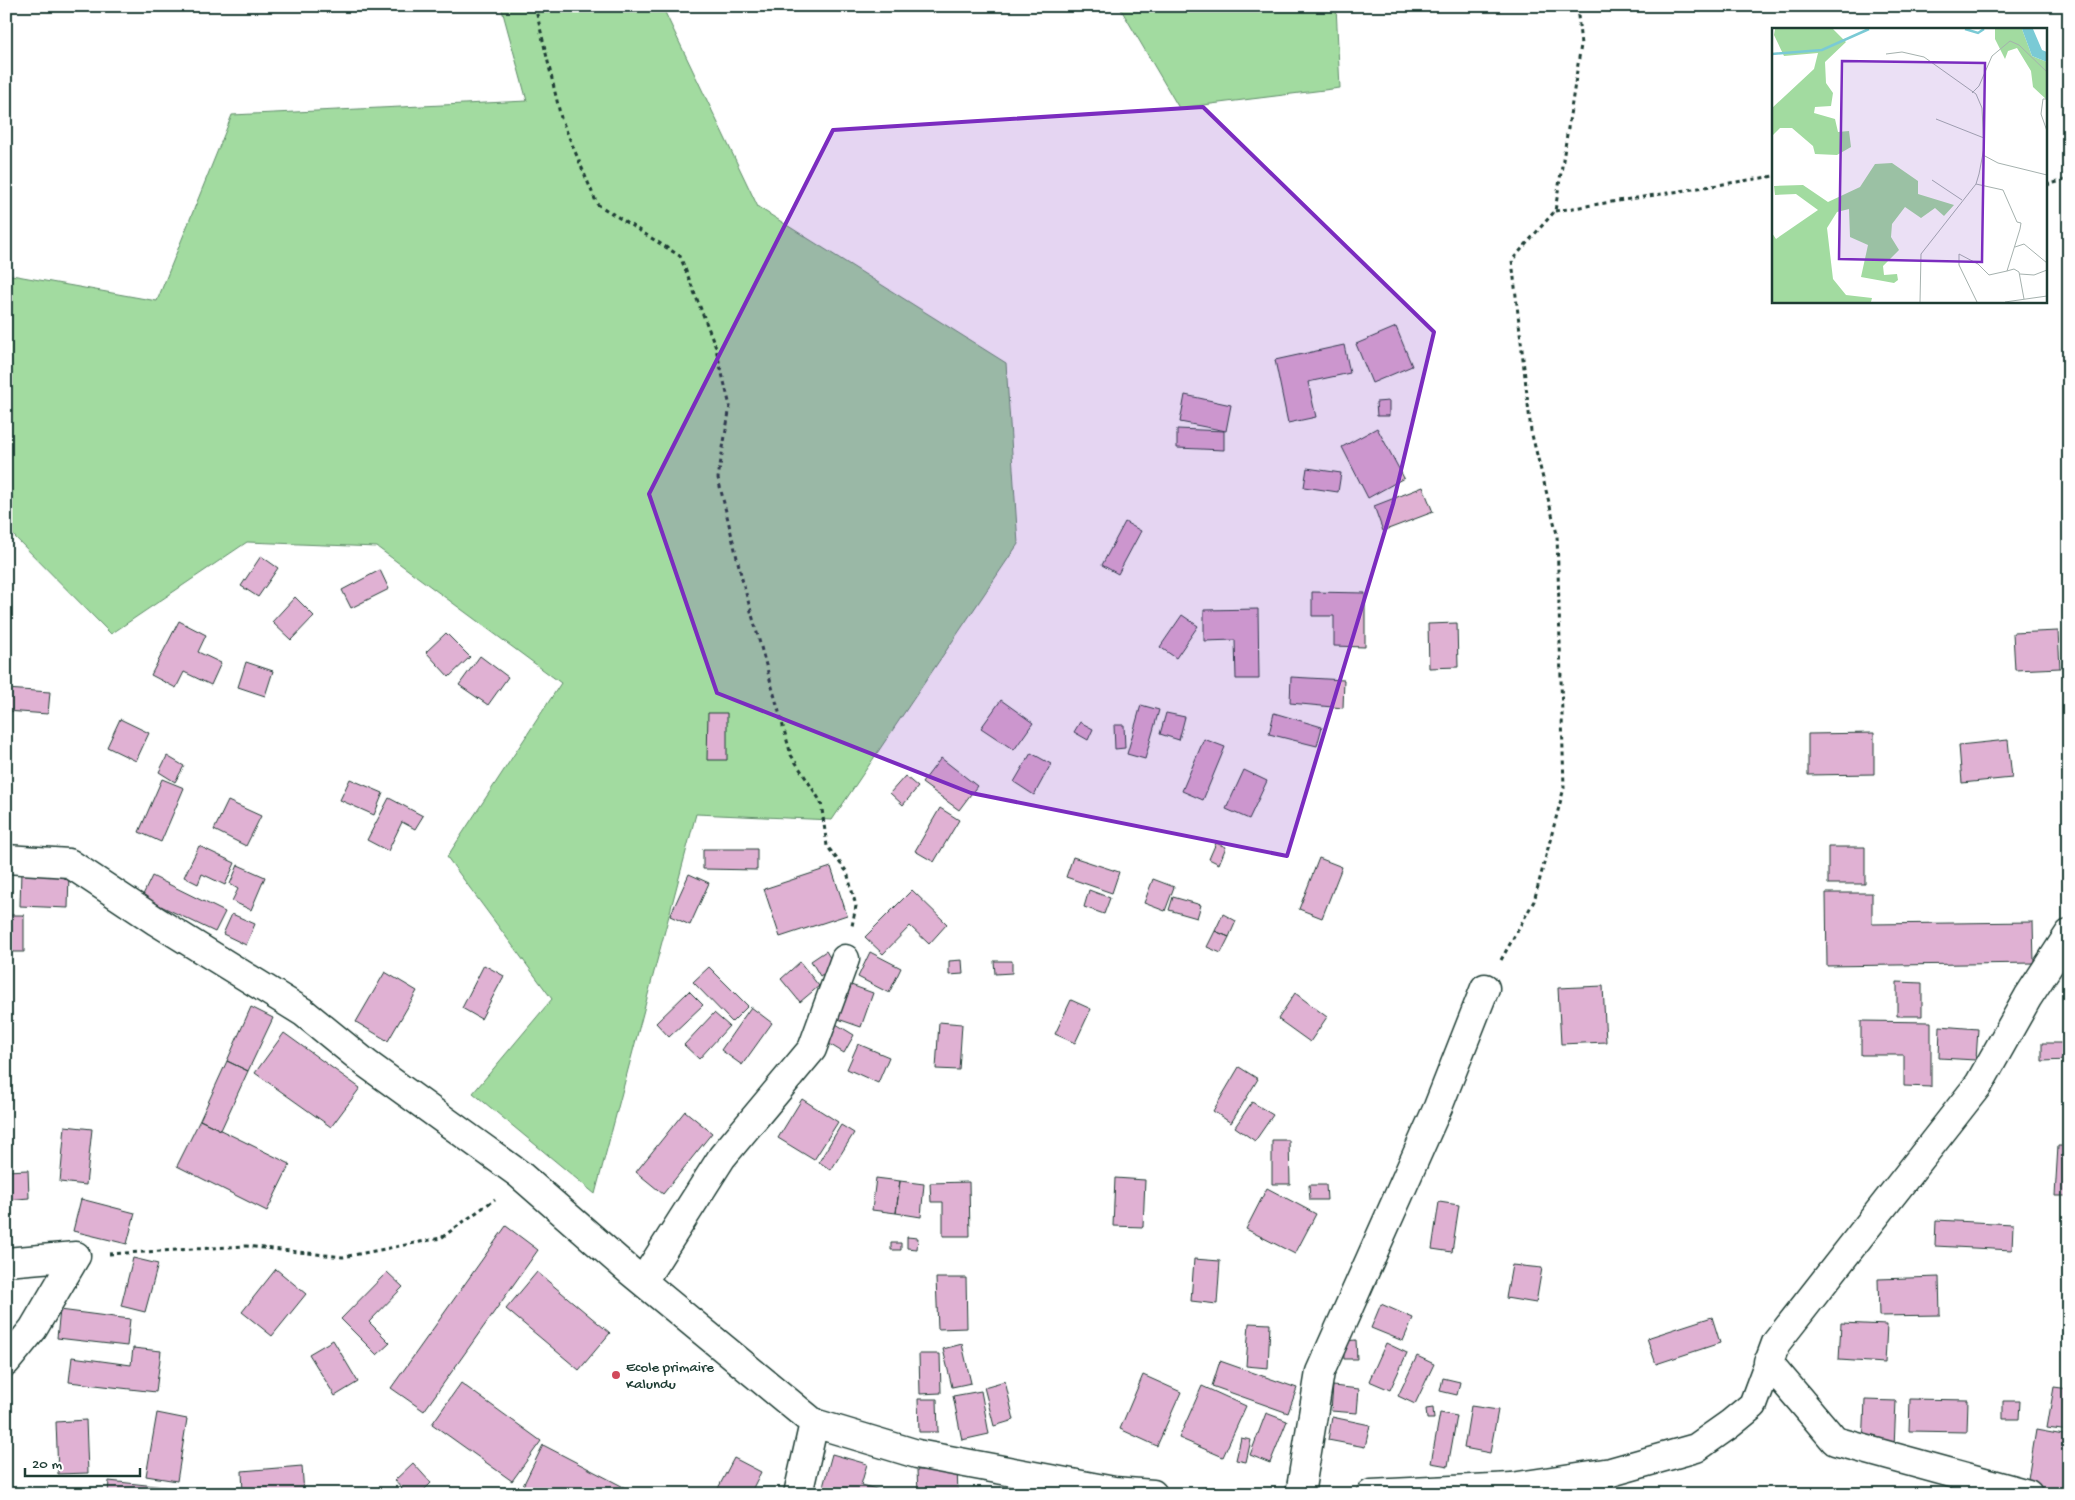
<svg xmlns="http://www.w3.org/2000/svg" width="2075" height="1500" font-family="'Gochi Hand',sans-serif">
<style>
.green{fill:#a2dba0;stroke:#608c6a}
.building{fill:#e0b1d3;stroke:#1f3d34}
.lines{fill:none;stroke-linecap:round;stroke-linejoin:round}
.minor-casing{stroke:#1f3d34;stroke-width:31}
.path{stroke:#1f3d34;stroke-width:3;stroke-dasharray:4 4;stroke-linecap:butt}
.minor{stroke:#fff;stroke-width:28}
.marked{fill:#7b2cbf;fill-opacity:0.2;stroke:#7b2cbf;stroke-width:4;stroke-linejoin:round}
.poi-dot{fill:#d1495b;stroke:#fff;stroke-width:2}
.labels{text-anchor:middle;stroke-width:4;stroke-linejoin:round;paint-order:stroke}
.poi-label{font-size:15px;fill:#1f3d34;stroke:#fff;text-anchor:start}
.inset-river{fill:none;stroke:#7acad5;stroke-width:2.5}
.inset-road{fill:none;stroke:#a5b1ae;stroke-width:1}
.view{fill:#7b2cbf;fill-opacity:0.15;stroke:#7b2cbf;stroke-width:2.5}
.inset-edge{fill:none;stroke:#1f3d34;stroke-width:2.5}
</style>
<rect width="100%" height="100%" fill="#fff"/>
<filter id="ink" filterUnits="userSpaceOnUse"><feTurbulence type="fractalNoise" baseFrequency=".02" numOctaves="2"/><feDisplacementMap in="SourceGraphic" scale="10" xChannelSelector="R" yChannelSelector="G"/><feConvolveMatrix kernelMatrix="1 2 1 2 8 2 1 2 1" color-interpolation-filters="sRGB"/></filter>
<g filter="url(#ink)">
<path class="green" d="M501,6h161l96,201 248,156 12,181 -186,276 -136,-6 -101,380 -122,-101 79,-94 -105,-142 114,-174 -184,-136 -130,-5 -136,92 -105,-106v-254l151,27 75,-186 295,-14z
M1119,6h217l4,82 -161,20z"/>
<path class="building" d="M1396,327l16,39 -40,17 -16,-39z
M1344,345l6,28 -42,9 8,35 -28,6 -13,-63z
M1185,395l46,10 -5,26 -46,-9z
M1389,401v15h-12l-1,-14z
M1377,428l27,50 -36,20 -26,-51z
M1177,429l47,2v19l-47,-2z
M1307,468l34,5 -3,19 -34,-5z
M1423,487l10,25 -50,19 -9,-25z
M1125,522l16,9 -23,43 -16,-9z
M261,556l17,12 -20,29 -17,-11z
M380,570l9,19 -38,19 -9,-18z
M1312,592l53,1v54l-31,-1v-30h-22z
M295,597l19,19 -23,24 -19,-18z
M1258,609l1,70h-23l-1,-39 -31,1v-31z
M1182,615l16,11 -22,32 -16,-11z
M179,621l27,14 -8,17 23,11 -10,22 -27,-13 -8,16 -25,-13z
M1457,623l1,44 -29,1 -1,-44z
M2058,631l2,37 -45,2 -2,-37z
M446,633l24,24 -21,20 -23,-25z
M480,656l28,21 -20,28 -29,-20z
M246,662l27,9 -8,25 -27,-9z
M1291,677l53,3 -1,28 -53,-5z
M6,689l44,3 -2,22 -42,-3z
M1001,700l32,23 -19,27 -33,-22z
M1141,705l18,5 -14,49 -18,-5z
M708,713h19v47h-20z
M1166,713l19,4 -6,23 -19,-6z
M1274,713l48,14 -5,19 -48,-12z
M120,719l29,14 -13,28 -29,-14z
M1080,722l13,7 -5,11 -14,-8z
M1114,725h10l1,23 -10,1z
M1874,733v41l-66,1v-41z
M1204,739l21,8 -22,53 -21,-9z
M2008,740l4,38 -50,5 -3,-38z
M1031,753l20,11 -17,31 -20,-13z
M167,756l17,10 -9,16 -16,-10z
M941,758l36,28 -18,24 -37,-27z
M1244,770l23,11 -18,38 -23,-10z
M905,776l13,11 -15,18 -13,-12z
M162,779l22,9 -23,54 -22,-10z
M350,779l33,14 -9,22 -34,-15z
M389,798l34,18 -8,13 -13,-7 -14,29 -21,-11z
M228,801l33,15 -15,30 -32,-16z
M940,808l19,12 -25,42 -19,-11z
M1216,843l10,4 -7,17 -10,-5z
M199,846l36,17 -10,22 -23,-11 -4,10 -14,-7z
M1828,847h37v37h-37z
M703,849h54v21l-54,-1z
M1073,857l46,15 -7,21 -46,-16z
M1319,858l23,9 -20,51 -23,-9z
M238,865l27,12 -14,33 -19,-9 6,-12 -8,-5z
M831,867l16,48 -67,22 -16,-48z
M21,871l48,2 -1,35 -48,-2z
M689,874l20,9 -19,42 -20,-9z
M152,876l73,36 -10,20 -73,-35z
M1153,879l21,8 -9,24 -21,-8z
M912,890l35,34 -18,20 -19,-18 -27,28 -18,-17z
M1089,890l21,8 -6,16 -20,-7z
M1826,893h46v31l161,-2 1,41 -207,3z
M1173,897l28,8 -4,13 -28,-8z
M232,914l23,10 -9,21 -23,-11z
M1223,914l13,7 -7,16 -14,-6z
M6,915h18v37h-18z
M1215,931l14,6 -8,16 -14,-6z
M826,951l9,15 -15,10 -9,-15z
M870,952l31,16 -12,25 -31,-16z
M962,960l1,14 -14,1v-14z
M994,961h18v12l-17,1z
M800,962l19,24 -19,16 -19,-23z
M484,965l20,11 -23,43 -19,-11z
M709,967l39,39 -16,16 -39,-40z
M385,972l32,19 -29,50 -32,-19z
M1897,982l25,1v33h-25z
M851,985l22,8 -12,34 -23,-8z
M1603,986l3,56 -45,2 -3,-56z
M689,991l14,14 -34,32 -13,-14z
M1295,993l32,24 -17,25 -32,-23z
M1071,1000l20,9 -16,34 -20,-9z
M251,1007l22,11 -25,53 -21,-10z
M751,1007l21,16 -30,42 -21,-15z
M714,1013l15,13 -30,33 -15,-14z
M1861,1021l70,1v65l-27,-1v-31h-43z
M939,1022l23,2 -3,46 -23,-1z
M836,1024l18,11 -10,18 -18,-11z
M1940,1026l38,3 -2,31 -37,-2z
M284,1033l76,55 -29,39 -76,-54z
M2042,1043h27v17l-27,1z
M858,1044l31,13 -11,26 -31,-14z
M227,1061l21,10 -27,59 -21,-10z
M1239,1067l19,12 -27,44 -18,-12z
M802,1099l36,23 -24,38 -36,-22z
M1252,1102l21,13 -18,26 -20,-14z
M685,1111l27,22 -49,61 -27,-22z
M200,1120l90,44 -23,47 -90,-45z
M841,1125l13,8 -23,37 -12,-8z
M65,1126l27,3 -6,56 -26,-3z
M1272,1140h17l1,44h-18z
M2058,1146h11v50h-14z
M28,1170l1,28 -23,2v-29z
M876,1178l24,3 -4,32 -24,-3z
M1115,1178l30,2 -2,47 -30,-1z
M900,1181l24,3 -3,33 -25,-4z
M969,1182l1,54h-27v-34h-12l-1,-19z
M1309,1185h17l1,15h-17z
M1267,1188l49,26 -21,40 -49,-25z
M81,1199l54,14 -8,31 -54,-13z
M1439,1202l20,3 -7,47 -20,-3z
M1936,1220l77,4 -1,26 -77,-4z
M506,1226l32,24 -114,161 -33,-23z
M907,1237l11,1 -1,11 -10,-1z
M891,1243h10v7h-10z
M133,1258l25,6 -13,48 -24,-6z
M1194,1259l26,2 -3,43 -26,-3z
M1512,1265l30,3 -6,35 -30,-5z
M276,1269l30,25 -34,42 -30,-24z
M387,1272l16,15 -34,35 21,21 -13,12 -36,-36z
M537,1272l73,61 -31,37 -73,-61z
M1939,1277l1,38 -61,1 -1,-37z
M936,1278h30l1,50 -29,1z
M1381,1304l32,14 -10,23 -32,-13z
M60,1310l70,9 -3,27 -70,-8z
M1712,1317l8,26 -64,21 -9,-26z
M1249,1323l21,1 -2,44 -22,-2z
M1841,1323l46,2 -2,38 -46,-3z
M333,1340l25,42 -23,14 -26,-42z
M1356,1340l1,19h-13l-1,-18z
M1386,1343l21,10 -17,37 -21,-9z
M962,1344l9,39 -19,4 -9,-38z
M133,1348l28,3 -5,41 -87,-10 3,-25 59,8z
M919,1354h21l1,39 -21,1z
M1417,1356l17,8 -19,40 -17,-8z
M1220,1361l77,27 -9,25 -76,-27z
M1143,1375l38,17 -24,54 -37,-17z
M1443,1378l17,4 -3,13 -17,-4z
M1005,1381l9,39 -20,6 -10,-39z
M461,1383l80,58 -29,40 -80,-57z
M1202,1386l44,20 -23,51 -44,-19z
M1333,1386l26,3 -2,24 -26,-2z
M2054,1387l15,2v42l-22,-3z
M981,1391l8,43 -27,6 -9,-44z
M918,1399h19l1,33h-19z
M1910,1399l58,1 -1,32 -58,-1z
M1865,1400l31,1 -2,47 -31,-1z
M2003,1401h17l-1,18h-16z
M1471,1406l27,4 -8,43 -26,-5z
M1433,1408l1,11h-7l-1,-10z
M157,1413l30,6 -10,62 -31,-5z
M1266,1413l21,8 -17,42 -20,-8z
M1440,1413l17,3 -9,50 -17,-3z
M1332,1417l38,8 -5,22 -37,-7z
M86,1420l2,53 -30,1 -2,-52z
M2036,1430l33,6v58h-26l-17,-3z
M1241,1438l10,2 -5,22 -10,-2z
M543,1445l94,49h-118z
M832,1454l35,10 -6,21 19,5 -1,4h-58z
M734,1458l27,14 -11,22h-35z
M413,1463l18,20 -11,11h-13l-12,-14z
M302,1466l2,28h-61l-1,-23z
M957,1469l1,24 -40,1 -1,-24z
M109,1481l56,6v7h-57z"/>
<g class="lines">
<g class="minor-casing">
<path id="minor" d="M6,859l63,4 87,58 147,91 64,52 152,110 112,98 183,151 103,31 197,37 39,3
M6,1262l70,-6
M643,1281l79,-124 90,-108 33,-90
M6,1362l27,-33 43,-73
M1768,1362l67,79 193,53
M798,1494l16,-71
M1300,1494l20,-122 118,-265 47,-119
M1371,1494l141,-7 99,-15 85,-24 34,-24 23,-19 23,-62 203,-259 49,-87 41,-63"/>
</g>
<path class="path" d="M535,6l26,112 36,86 83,52 35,89 15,61 -12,72 24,101 49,176 30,47 6,44 20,26 9,34 -4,20
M2046,185l23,-6
M1555,211l219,-35
M1501,960l33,-59 30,-113 -7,-254 -26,-103 -19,-171 43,-49 26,-166 -4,-39
M109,1254l137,-8 97,11 98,-19 54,-39"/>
<use href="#minor" class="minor"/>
</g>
</g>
<path class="marked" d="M1203,107l231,225 -41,172 -106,352 -316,-63 -254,-100 -68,-199 184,-364z"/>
<circle class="poi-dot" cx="616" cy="1375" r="5"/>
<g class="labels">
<g class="poi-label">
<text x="626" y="1371">Ecole primaire<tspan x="626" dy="17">Kalundu</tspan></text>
</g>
</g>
<g transform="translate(1772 28)">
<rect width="275" height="275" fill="#fff"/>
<path d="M3,1h58l13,13 -21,20 1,21 7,10 -2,13 -16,1 -1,6 21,6 3,13 11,-1 2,16 -14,8 -22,-1 -2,-8 -21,-18h-12l-8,8v-28l42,-39 4,-16 -34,3 -10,-21zM223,1h27l10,27 15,6v38l-14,-13 -2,-16 -14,-23 -9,3 -3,8 -10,-20zM120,135l26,18v13l36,11 -10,11 -9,-8 -14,10 -16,-11 -13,17 -1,13 8,13 -16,16 1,9 13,-1 1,6 -4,3 -33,-6 7,-32 -18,-8 -1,-28 -12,3 -10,16 6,51 13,16 26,3 -1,4h-99v-69l4,6 42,-29 -22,-16 -21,1 -1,-9 29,-1 25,17 32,-15 15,-23z" fill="#a2dba0"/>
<path d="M250,1h11l9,21 5,2v10l-15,-6z" fill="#7acad5"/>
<path class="inset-river" d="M193,1l13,4 6,-4M0,26l50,-4 47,-21"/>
<path class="inset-road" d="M114,26l16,-2 22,5 52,37 6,14 2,40 -5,26 -3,10 -55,70 -1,48M200,65l7,-7 13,-30 18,-15 9,4 28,27M275,71h-4l-2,15 6,17M164,91l48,19M211,127l15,8 49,12M160,152l30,20M243,219l9,-3 23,19M187,226l19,10 11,11 18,-4 13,-42 1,-6 -4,-1 -14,-32 -27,-6M187,226v11l18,37M235,243l7,-2 5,3 5,27M248,246l14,1 13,-5M233,274l42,-6"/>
<path class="view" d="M70,33l143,2 -3,199 -143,-3z"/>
<rect width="275" height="275" class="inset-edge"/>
</g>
<rect width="2075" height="1500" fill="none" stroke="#fff" stroke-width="25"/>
<rect x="12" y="12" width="2050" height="1475" fill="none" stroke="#1f3d34" stroke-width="2" filter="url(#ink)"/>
<path d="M25 1468v8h115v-8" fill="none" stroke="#1f3d34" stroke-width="2.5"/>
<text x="32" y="1468" font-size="15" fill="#1f3d34" stroke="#ffffff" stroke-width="4" paint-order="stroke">20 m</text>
</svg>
